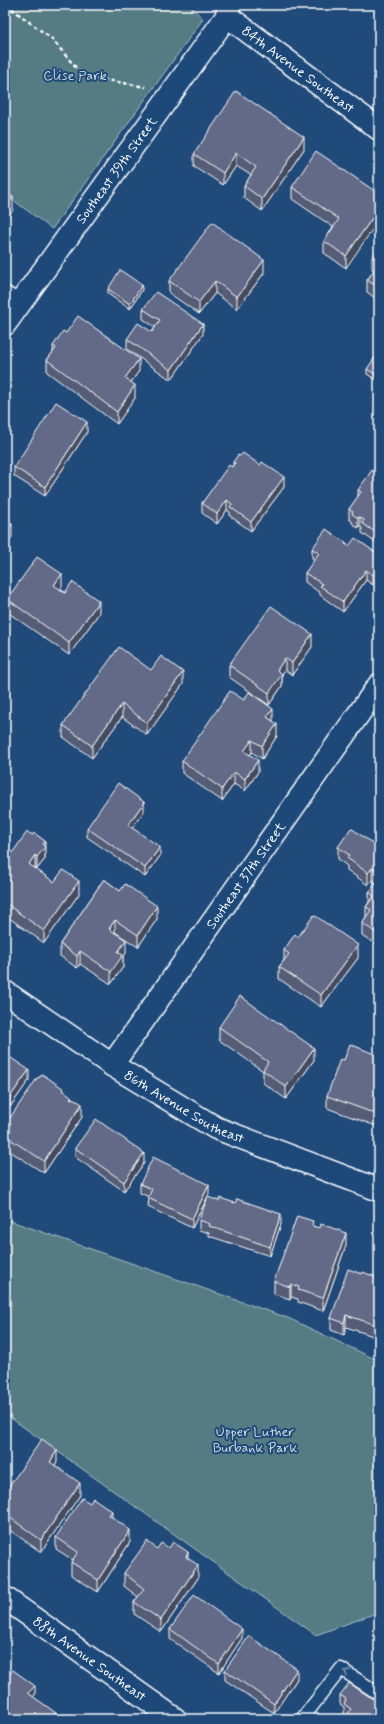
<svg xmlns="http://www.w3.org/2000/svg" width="384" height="1724" font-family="Mynerve,sans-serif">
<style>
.green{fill:#547c83;stroke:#aabec1}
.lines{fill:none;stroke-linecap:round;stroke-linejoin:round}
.lane-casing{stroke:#fff;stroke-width:15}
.street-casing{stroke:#fff;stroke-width:25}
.path{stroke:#fff;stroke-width:2.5;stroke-dasharray:4 3;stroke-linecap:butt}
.lane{stroke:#1f4a7a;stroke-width:12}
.street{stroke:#1f4a7a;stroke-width:22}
.wall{fill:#555c74;stroke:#fff}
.shaded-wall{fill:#454b5e;stroke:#fff}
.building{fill:#636b87;stroke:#fff}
.oneway{stroke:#7992af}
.labels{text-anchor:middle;stroke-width:4;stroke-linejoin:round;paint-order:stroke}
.street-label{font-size:14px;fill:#fff;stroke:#1f4a7a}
.park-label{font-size:14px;fill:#d4dee0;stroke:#1f4a7a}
</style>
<rect width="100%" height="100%" fill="#1f4a7a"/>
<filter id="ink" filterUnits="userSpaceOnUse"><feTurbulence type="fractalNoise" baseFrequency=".025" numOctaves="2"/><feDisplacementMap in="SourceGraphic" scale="8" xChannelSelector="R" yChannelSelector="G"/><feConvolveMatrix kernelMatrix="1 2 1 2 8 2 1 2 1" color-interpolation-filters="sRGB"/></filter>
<g filter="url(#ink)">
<path class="green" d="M5,5h185l13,14 -151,210 -47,-35z
M5,1219l283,99 91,43v251l-63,23 -311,-221z"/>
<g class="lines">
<g class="lane-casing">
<path id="lane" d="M5,292l15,10
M302,1719l39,-50 38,25"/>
</g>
<g class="street-casing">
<g id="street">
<path id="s1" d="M229,5l-2,11 152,113"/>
<path id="s2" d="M5,324l222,-308"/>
<path id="s3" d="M5,992l107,73 104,63 163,62"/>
<path id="s4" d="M112,1065l267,-380"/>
<path id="s5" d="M5,1598l170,121"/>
</g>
</g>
<path class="path" d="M5,6l7,3 40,30 31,37 63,11"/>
<use href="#lane" class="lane"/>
<use href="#street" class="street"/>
</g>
<path class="wall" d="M304,149l-42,62 -18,-13v-12l7,-11 -15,-9 -13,19 -29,-19v-12z
M292,187l87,7 -33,74 -22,-15v-12l9,-14 -41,-28z
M379,248v53l-12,-9v-12l7,-10 -2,-1v-12z
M264,273l-27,36 -22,-16 -16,21 -30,-21v-12z
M108,289l34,1 -12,19 -22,-15z
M143,309l60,25 -32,46 -44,-31v-10l25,-7 3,-5 -12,-8z
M66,333l73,38 -8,11 4,16 -18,26 -70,-52v-12l6,-8v-6z
M379,358v22l-1,1 -11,-7v-5z
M87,432l-42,64 -31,-20v-9z
M233,462l51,25 -33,44 -21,-15v-4l-3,-2 -10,14 -15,-11v-10l30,-36 1,-1z
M379,474v71l-17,-12v-5l-2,-2 -2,2 -6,-5v-2l-3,-2v-10l9,-12v-7z
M346,544l3,2 30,9v21l-6,9 -7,-5 -23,32 -23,-17v-2l-15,-11v-9l10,-13 -3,-2v-9z
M62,587l-2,2 39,24 -30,42 -62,-43v-13z
M312,647l-20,28 -7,-5 -3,4v12l-13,19 -40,-28v-12z
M151,670l32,14 -36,51 -25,-18 -30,41 -29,-21v-12z
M273,721l4,15 -15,23 -10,-7 -2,3 8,17 -13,19 -11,-7 -12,17 -40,-28v-12z
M144,811l-12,17 28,28 -15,21 -58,-40v-9z
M33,835l12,19v5l-8,10 -2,-1v1l19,13 25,12 -35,49 -39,-28v-52z
M338,847l41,1v37l-7,-5 -4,5 -21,-15v-4l-9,-7z
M104,879l53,40 -19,28 -23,-15v1l11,20 -3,4v10l-12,17 -31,-20 -3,4 -17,-12v-12z
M379,887v60l-17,-12v-12l4,-6v-10l3,-5v-10z
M298,937l60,21 -37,49 -42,-28v-12l5,-7v-10z
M219,1027l95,33 -28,39 -23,-16v-12l-44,-31z
M5,1054l24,26 -19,27 -5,-4z
M379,1056v67h-1l-2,3 -49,-18v-12l17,-36z
M64,1091l8,8 10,18 -38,56 -39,-25v-23z
M75,1148l69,15 -20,28 -49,-34z
M140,1184l69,10 -17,34 -44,-21 1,-10 -9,-4z
M199,1220l82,4 -11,32 -61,-20v-3l-10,-3z
M313,1226l33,19 -23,66 -25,-9v-3l-7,-2 -1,2 -16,-5v-13z
M379,1272v66l-33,-11 -2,8 -13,-5v-12l46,-39z
M57,1462l-2,3 25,30 -39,57 -36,-25v-35z
M112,1518l18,24 -32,50 -27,-17v-13l2,-2 -17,-11v-12z
M169,1548l19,11 10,19 -37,54 -27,-18v-12l4,-5 -14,-11v-13l33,-24z
M170,1629l72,9 -23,35 -49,-34z
M225,1670l72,9 -23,34 -49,-33z
M340,1695l39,17 -5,7h-29v-1l2,-2 -3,-2v-7l-4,-3z"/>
<path class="shaded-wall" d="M304,137v12l-42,62v-12z
M236,153v13l-13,19v-12z
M13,197v13l-8,11v-12z
M379,208v12l-33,48v-12z
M264,260v13l-27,36v-12z
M215,281v12l-16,21v-12z
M142,285v5l-12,19v-5z
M203,324v10l-32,46v-10z
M139,359v12l-14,19v-12z
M135,385v13l-18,26v-12z
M87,422v10l-42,64v-9z
M284,477v10l-33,44v-9z
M227,500v10l-10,14v-10z
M360,517v9l-2,2v-10z
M12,524v13l-7,10v-12z
M379,567v9l-6,9v-10z
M366,570v10l-23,32v-10z
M62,574v13l-8,11v-13z
M99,601v12l-30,42v-12z
M312,634v13l-20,28v-12z
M285,658v12l-3,4v12l-13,19v-12l8,-23z
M183,672v12l-36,51v-12z
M122,704v13l-30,41v-12z
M273,709v12l-6,-4z
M277,724v12l-15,23v-13z
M252,740v12l-8,11v-12z
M258,760v12l-13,19v-12z
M234,772v12l-12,17v-12z
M144,802v9l-16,23v-9z
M7,825v12l-2,3v-13z
M45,841v18l-8,10v-12z
M160,847v9l-15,21v-9z
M35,855v13l-6,9v-13z
M372,868v12l-4,5v-12z
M79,881v13l-35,49v-12z
M157,906v13l-19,28v-12z
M115,920v12l-6,9v-12z
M126,940v13l-3,4v10l-12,17v-12l7,-20z
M358,945v13l-37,49v-12z
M80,951v13l-3,4v-12z
M314,1048v12l-28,39v-12z
M29,1070v10l-19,27v-10z
M82,1104v13l-38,56v-12z
M378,1111v12l-2,3v-12z
M144,1153v10l-20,28v-9z
M209,1185v9l-17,34v-9z
M281,1214v10l-11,32v-9z
M346,1233v12l-23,66v-13z
M291,1284v13l-1,2v-12z
M346,1315v12l-2,8v-12z
M57,1450v12l-7,12v-12z
M80,1483v12l-39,57v-12z
M112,1511v12l-3,-8z
M130,1530v12l-32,50v-12z
M188,1552v13l-2,-8z
M198,1565v13l-37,54v-12z
M242,1629v9l-23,35v-9z
M297,1669v10l-23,34v-9z
M35,1686v9l-7,7v-9z
M379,1703v9l-5,7h-6z
M56,1713v6h-4z"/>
<path class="building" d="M236,91l68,46 -42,62 -18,-13 12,-19 -20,-14 -13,20 -29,-19z
M316,151l63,43v14l-33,48 -22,-15 15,-22 -47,-32z
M5,192l8,5 -8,12z
M212,222l52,38 -27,37 -22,-16 -16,21 -30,-21z
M379,248v14l-7,-5z
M379,264v24l-12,-8z
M120,270l22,15 -12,19 -22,-15z
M156,292l47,32 -32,46 -44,-31 11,-16 14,9 8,-12 -17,-11z
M78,316l61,43 -14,19 10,7 -18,27 -70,-52 9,-12 -3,-2 10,-15 3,2z
M376,356l3,2v17l-1,1 -11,-7z
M56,402l31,20 -42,65 -31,-20z
M243,453l17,12 2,-3 22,15 -33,45 -21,-15 2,-3 -5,-4 -10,14 -15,-11 27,-38 3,2 3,-4 -2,-1 5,-7 2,1z
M372,470l7,4v61l-17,-12 2,-3 -4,-3 -2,1 -6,-4 1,-2 -4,-3 12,-17 -3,-2z
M5,519l7,5 -7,11z
M326,529l20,14 -1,1 4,2 6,-8 24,17v12l-6,8 -7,-5 -23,32 -23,-16 2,-2 -17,-11 14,-20 -7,-4z
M37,557l25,17 -8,11 11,8 7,-11 27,19 -30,42 -62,-44z
M271,606l41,28 -20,29 -7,-5 -8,12 5,4 -13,19 -40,-28z
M119,647l32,23 10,-14 22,16 -36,51 -25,-19 -30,42 -29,-21z
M230,691l14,9 5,-8 24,17 -6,8 10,7 -15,22 -10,-6 -8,11 14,9 -13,19 -11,-7 -12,17 -40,-28z
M118,783l26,19 -16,23 32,22 -15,21 -58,-40z
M351,828l28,20v24l-7,-4 -4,5 -21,-15 2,-3 -11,-8z
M27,832l6,3 1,-2 11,8 -2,4 2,2 -8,10 -2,-2 -6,9 25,18 9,-12 16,11 -35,50 -39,-28v-40z
M104,879l16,12 5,-7 32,22 -19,29 -23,-15 -6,9 17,11 -8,12 5,3 -12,17 -31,-21 -3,5 -17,-12z
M375,884l4,3v48l-17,-12 9,-13 -5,-3 8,-11 -5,-4z
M314,915l44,30 -37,50 -42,-28 10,-13 -5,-4 11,-16 3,3z
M240,996l74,52 -28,39 -23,-17 5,-8 -49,-35z
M350,1044l29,12v55h-1l-2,3 -49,-18 13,-37 4,1z
M5,1054l24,16 -19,27 -5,-3z
M42,1074l22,15 -1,1 9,7 -2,1 2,1 1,-1 9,6 -38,57 -39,-25v-11l33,-48 1,1z
M96,1119l48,34 -20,29 -49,-34z
M153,1157l56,28 -17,34 -44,-21 4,-9 -12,-5z
M208,1197l11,4 1,-3 15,5 2,-4 44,15 -11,33 -61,-21 1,-2 -11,-4z
M297,1216l16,5 -1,5 8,2 1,-4 25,9 -23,65 -25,-8 1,-3 -8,-3 -1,3 -16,-6z
M348,1269l14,5 1,-2 13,5 -1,2h2l2,-7v54l-33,-11 -2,8 -13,-5z
M42,1439l15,11 -7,12 30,21 -39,57 -36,-26v-22z
M82,1498l8,5 3,-5 19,13 -3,4 21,15 -32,50 -27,-18 7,-10 -22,-15z
M147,1541l10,8 4,-6 8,5 4,-6 15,10 -2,5 12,8 -37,55 -27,-18 10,-13 -20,-16z
M194,1595l48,34 -23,35 -49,-35z
M249,1636l48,33 -23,35 -49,-34z
M13,1670l22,16 -7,7 28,20 -4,6h-47v-39z
M349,1683l30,20 -11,16h-21l-2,-1 6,-9 -7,-5 2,-5 -6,-4z"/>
<defs><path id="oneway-chevron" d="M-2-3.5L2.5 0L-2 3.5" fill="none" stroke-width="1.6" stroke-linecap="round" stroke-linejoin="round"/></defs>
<use class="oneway" href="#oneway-chevron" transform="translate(347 1672) rotate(-147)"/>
</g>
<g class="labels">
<g class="street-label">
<text dy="5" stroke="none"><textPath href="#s1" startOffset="100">84th Avenue Southeast</textPath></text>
<text dy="5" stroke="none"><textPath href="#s2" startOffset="190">Southeast 39th Street</textPath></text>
<text dy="5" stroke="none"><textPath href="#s4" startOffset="232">Southeast 37th Street</textPath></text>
<text dy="5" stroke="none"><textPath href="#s3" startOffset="213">86th Avenue Southeast</textPath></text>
<text dy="5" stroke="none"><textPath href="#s5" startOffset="104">88th Avenue Southeast</textPath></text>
</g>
<g class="park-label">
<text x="75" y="80">Clise Park</text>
<text x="255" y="1436">Upper Luther<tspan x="255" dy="16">Burbank Park</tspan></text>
</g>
</g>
<rect width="384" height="1724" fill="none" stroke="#1f4a7a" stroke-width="20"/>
<rect x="10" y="10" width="364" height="1704" fill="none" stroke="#fff" stroke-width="1.5" filter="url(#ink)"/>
</svg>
